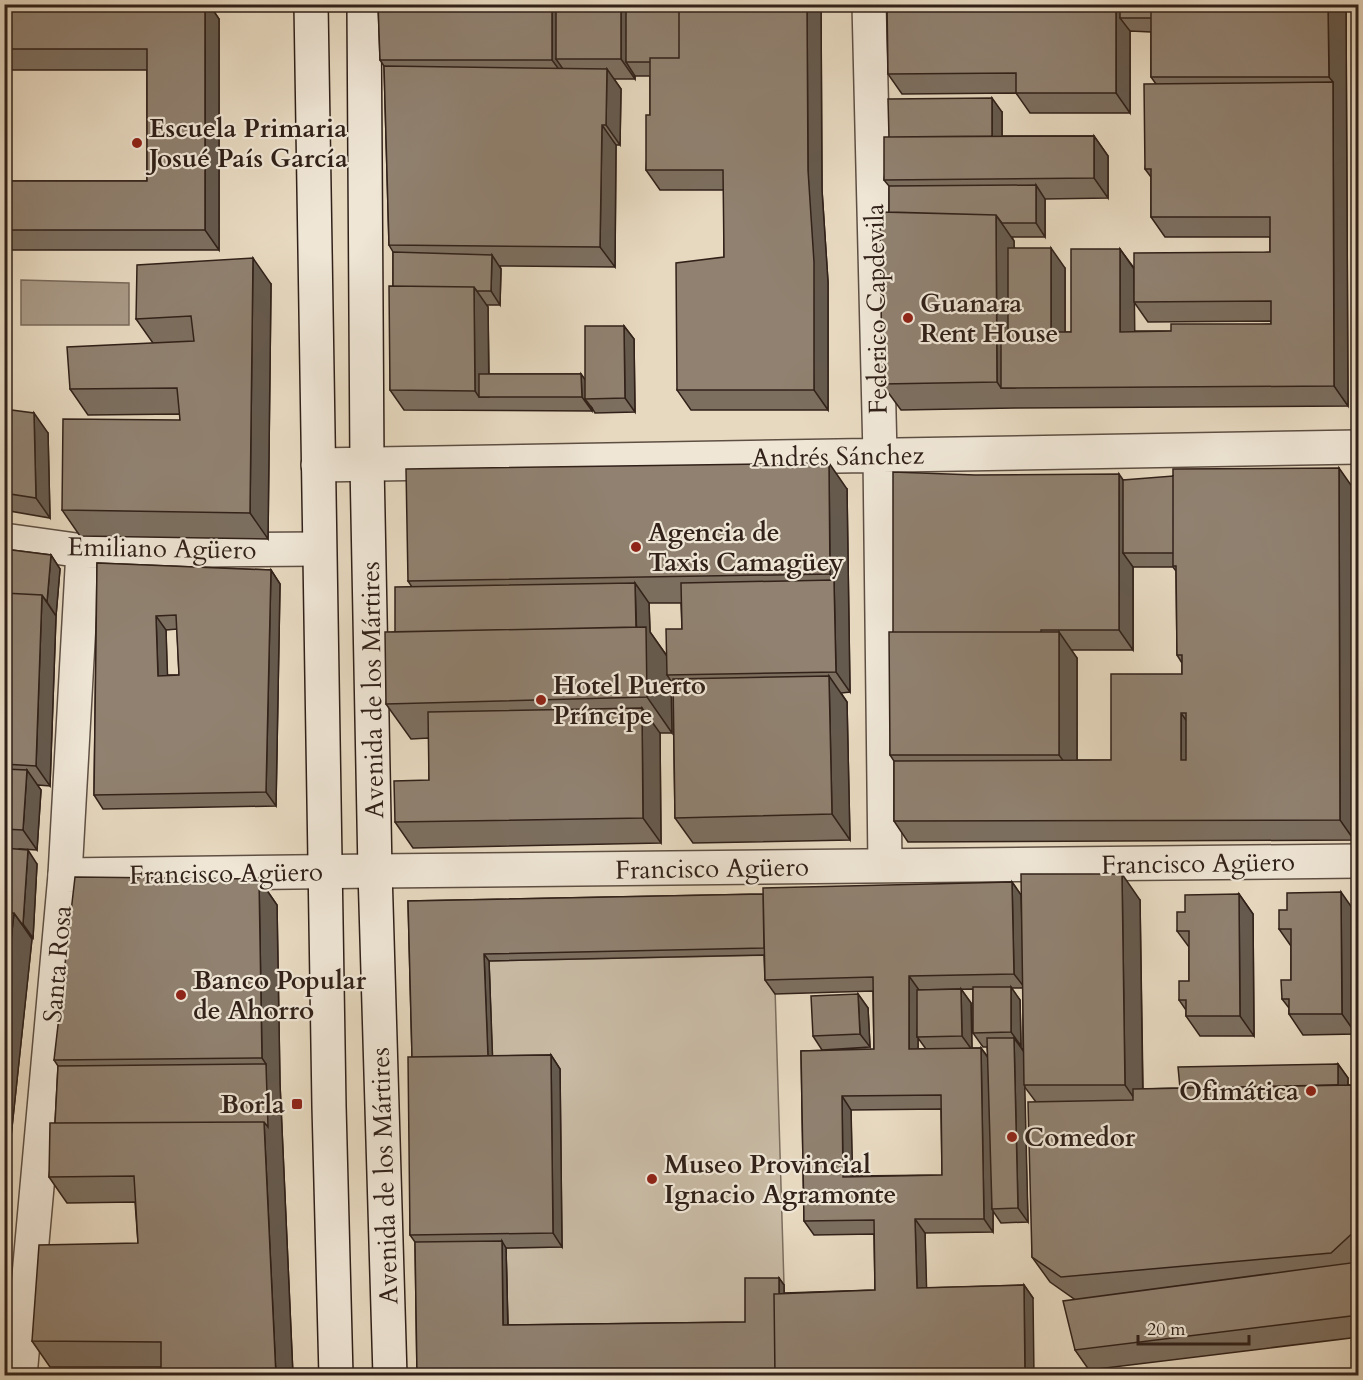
<svg xmlns="http://www.w3.org/2000/svg" width="1363" height="1380" font-family="Cardo,serif">
<style>
.green{fill:#c8baa4;stroke:#7c6e5e;stroke-width:1.5}
.water{fill:#a99a87;stroke:#796a5b;stroke-width:1.5}
.lines{fill:none;stroke-linecap:round;stroke-linejoin:round}
.minor-casing{stroke:#5e4f43;stroke-width:36}
.tertiary-casing{stroke:#5e4f43;stroke-width:36}
.secondary-casing{stroke:#312119;stroke-width:36}
.minor{stroke:#efe6d6;stroke-width:33}
.tertiary{stroke:#efe6d6;stroke-width:33}
.secondary{stroke:#efe6d6;stroke-width:33}
.wall{fill:#7c6f60;stroke:#312119;stroke-width:1.5;fill-rule:evenodd}
.shaded-wall{fill:#655a4e;stroke:#312119;stroke-width:1.5}
.building{fill:#908170;stroke:#312119;stroke-width:1.5;fill-rule:evenodd}
.poi-dot{fill:#8f2418;stroke:#efe6d6;stroke-width:2}
.labels{text-anchor:middle;stroke-width:4.5;stroke-linejoin:round;paint-order:stroke}
.poi-label{font-size:26px;font-weight:bold;fill:#312119;stroke:#efe6d6;text-anchor:start}
.street-label{font-size:26px;fill:#312119;stroke:#efe6d6}
</style>
<rect width="100%" height="100%" fill="#e7d9c0"/>
<filter id="stains"><feTurbulence type="fractalNoise" baseFrequency=".00333" numOctaves="4"/><feColorMatrix values="0 0 0 0 .2 0 0 0 0 .09 0 0 0 0 .02 0 0 0 .5 -.17"/></filter>
<radialGradient id="worn" r=".72"><stop offset=".6" stop-color="#630" stop-opacity="0"/><stop offset="1" stop-color="#630" stop-opacity=".3"/></radialGradient>
<path class="green" d="M774,955l10,330 -34,44 -242,3 -2,-84 56,-1 -69,-177 -4,-109z"/>
<path class="water" d="M21,280l108,3v42h-108z"/>
<g class="lines">
<g class="minor-casing">
<path id="minor" d="M869,4l11,451 5,411
M318,465l1040,-18
M4,540l79,11 236,-2
M375,871l983,-10
M65,875l18,-324"/>
</g>
<g class="tertiary-casing">
<path id="tertiary" d="M20,1376l45,-501 310,-4"/>
</g>
<g class="secondary-casing">
<path id="secondary" d="M311,4l18,1102 7,270
M364,4l3,460 8,407 15,505"/>
</g>
<use href="#minor" class="minor"/>
<use href="#tertiary" class="tertiary"/>
<use href="#secondary" class="secondary"/>
</g>
<path class="wall" d="M4,4h205l10,15v231h-215v-69h143v-111h-143z
M378,4h443l1,186 6,92v128h-137l-14,-20 47,-133v-67h-64l-14,-20 4,-55v-39h-15v3h-21l7,10 -1,56h-4l-1,122 -115,-1 1,3 -1,36h-13l1,2 1,67h92l4,6 39,-54 10,13 1,73 -40,1 -3,-5v3l-188,-1 -14,-20 3,-104v-34l-4,-7 -5,-179 -4,-6z
M887,4h459l2,402 -333,2 -114,2 -19,-26 7,-172v-26l-5,-6 5,-43 113,-25v24h92l14,20v42l-63,1v38h-33l2,4v7l51,20v64h6l49,-83 14,19 136,-16v-15h-105l-14,-20v-40l-6,-8 11,-85 -5,-7v-45l-21,-1v82h-100l-14,-20 -114,1 -14,-20zM1134,302l14,20 123,-1v3l-100,7h-37z
M271,284l-3,255 -188,-3 -18,-26 118,-90v-6l-92,1 -18,-26 83,-46 -17,-24z
M4,409l44,24 2,85 -46,-8z
M1123,480l230,8 1,352 -446,2 -14,-21v-60l-4,-6 3,-123zM1133,567h40l3,4 1,84 5,8v11l-71,86h-34v-102l-6,-8h62z
M847,489l3,203 -9,1 6,9 3,138 -157,3 -18,-25 -2,-133 -2,-4 1,52h-12l1,110 -248,5 -18,-26 34,-42v-42l-18,1 -25,-35 9,-72 17,-45 -4,-6zM649,603h32l1,26 -15,27 -17,-24z
M4,549l47,6 9,14 -4,47 -6,170 -13,-1 4,5 -4,60 -17,-1 17,15 -4,74h-1l-28,265z
M97,563l174,7 9,14 -4,222 -173,3 -9,-14zM177,629l2,46h-12l-1,-45z
M259,879l18,26 3,179 13,292h-132v-9h-111l-18,-26 106,-98 -3,-41 -68,1 -18,-26 6,-54 3,-57 -4,-6z
M1012,882l9,13 119,5 3,189 37,-1 158,-24 10,14v7h5l6,8v244l-270,33 -14,-20 -1,-51 -24,-17 -18,-25 4,-155 -12,-16 4,136 -27,1 -8,-12v21l-68,1 1,55 98,-3 9,13 -616,78 -2,-134 -5,-7 2,-178 -4,-156 355,-7zM764,955l1,25 10,14 98,-3 1,58 -73,2 3,170 10,14 60,-1 1,56 -91,3v-8l-5,-7 -34,44 -237,3 -2,-77 56,-1 -2,-178 -9,-14 -59,1 -3,-95zM1011,988h12v63l-3,-5h1l-1,-46zM961,989l-42,1 54,-1v44l10,14h4l1,10 -7,-9h-9l-1,-45zM918,1038l8,11h-8zM941,1109l1,66 -90,1 -1,-66z
M1239,894l14,20 1,122h-54l-14,-20v-6l-7,-10 10,-19v-34l-12,-16 8,-19z
M1355,912l1,122 -53,1 -14,-21v-6l-7,-9 9,-19v-34l-12,-17z
M858,994l10,14 2,39 -48,3 -9,-14z"/>
<path class="shaded-wall" d="M205,4h4l10,15v231l-14,-20z
M552,4h18l-14,55 14,20 1,7 -19,-26z
M621,4h14l-9,58 9,14v3l-14,-20z
M807,4h14l1,186 6,92v128l-14,-20 -6,-220z
M1116,4h14l-10,14 10,13v82l-14,-20z
M1328,4h18l2,402 -14,-20 -1,-304 -4,-5z
M607,69l14,20 -1,56 -14,-20z
M992,98l10,14v44l-10,-14z
M602,125l14,20 -1,122 -15,-20z
M1094,136l14,20v42l-14,-20z
M1036,185l9,14v38l-9,-14z
M996,215l18,26 1,147h-14l-4,-6z
M1051,248l14,20v84l-14,-20z
M1120,249l14,20 1,83 -15,-20z
M492,255l9,14 -1,36 -9,-14z
M253,258l18,26 -3,255 -18,-26z
M474,287l14,20 1,90h-10l-4,-6z
M624,326l10,13 1,73 -10,-14z
M581,374l10,14 -6,11 7,9v3l-10,-14z
M34,413l14,20 2,85 -14,-20z
M829,463l18,26 3,203 -14,-20 -2,-92 -4,-6z
M1339,468l14,20 1,352 -14,-20z
M1119,474l14,20 -10,59 10,14v83l-14,-20z
M51,555l9,14 -4,47 -9,-14z
M271,570l9,14 -4,222 -10,-14z
M635,583l14,20 1,29 21,30 -4,13 4,6 1,52 -25,-36 -10,-55z
M42,595l14,21 -6,170 -14,-20z
M156,616l10,14 2,59 -10,-13z
M1059,632l18,26v122l-18,-25z
M829,676l18,26 3,138 -18,-26z
M642,708l18,25 1,110 -18,-25z
M1181,713l14,20v47l-14,-20z
M27,770l14,20 -4,60 -14,-20z
M28,850l9,14 -4,74 -10,-14z
M1122,874l18,26 3,211 -18,-26z
M259,879l18,26 3,179 13,292h-17l-12,-254 2,-58 -4,-6z
M1012,882l9,13 3,92 -10,-13z
M1341,892l14,20 1,122 -14,-20z
M1239,894l14,20 1,122 -14,-20z
M14,913l18,26 -28,264v-200z
M484,954l5,7 4,109 -5,-7z
M909,976l10,14 -2,47 1,1v25l-9,-14z
M1011,987l9,13 1,46 -10,-14z
M961,989l10,14 1,47 -10,-14z
M858,994l10,14 2,39 -10,-13z
M1014,1038l10,14 4,170 -10,-14z
M981,1048l10,14 1,147 1,2v21l-9,-13z
M551,1055l9,14 2,178 -9,-14z
M1338,1064l10,14 -1,33 -10,-13z
M1353,1085l6,8v135z
M842,1096l9,14 2,80 -10,-13z
M915,1219l10,14 2,69 -10,-14z
M502,1241l4,7 2,84 -5,-7z
M779,1278l5,7 1,91h-5z
M1024,1285l9,13 1,78h-9z"/>
<path class="building" d="M4,4h201v226h-201v-49h143v-132h-143z
M378,4h174v56h-172z
M556,4h65v55h-65z
M626,4h53v54h-29v4h-24z
M679,4h128l1,166 6,92v128h-137l-1,-127 48,-6 -1,-87h-77v-55h4v-57h29z
M887,4h229v89h-100v-20l-128,1z
M1120,4h31v14h-31z
M1151,4h177l1,73h-178z
M384,66l223,3 -1,56h-4l-2,122 -211,-2z
M1333,82l1,304 -333,2v-56h7v-84h43v84h20v-83h49v83l51,-1v-7h100v-23l-137,1v-49l136,-1v-35h-119v-48h-6l-1,-85z
M992,98v38l-103,1 -1,-38z
M1094,136v42l-210,2v-43z
M1036,185v38h-34l-6,-8 -107,-3v-26z
M880,212l116,3 1,167 -115,2z
M393,252l99,3 -1,36h-14l-3,-4 -81,-1z
M253,258l-3,255 -188,-3 1,-91 117,1 -3,-32 -107,1 -3,-42 127,-6 -3,-25 -55,3 1,-54z
M389,286l85,1 1,104 -85,-1z
M585,326h39l1,72 -40,1z
M479,374h102l1,23h-103z
M4,409l30,4 2,85 -32,-5z
M829,463l1,111 -422,7 -2,-112z
M1339,468l1,352 -446,1v-60l217,-1v-86h71v-19h-5l-1,-89h-3v-97zM1181,713h5v47h-5z
M893,472l82,3 144,-1v156h-78v2h-148z
M1173,476v77h-50v-73z
M4,549l47,6 -4,47 -5,-7 -38,-2z
M97,563l174,7 -5,222 -172,3zM176,615l3,60 -21,1 -2,-60z
M834,580l2,92 -169,3 -1,-46h16l-1,-46z
M635,583l1,44 -241,5v-45z
M4,593l38,2 -6,171 -32,-2z
M646,627l1,70 -261,7 -1,-72z
M889,632h170v123h-169z
M829,676l3,138 -157,4 -2,-139z
M642,708l1,110 -248,4 -1,-41 35,-1 -1,-68z
M4,769l23,1 -4,60 -19,-1z
M4,848l24,2 -5,74h-1l-8,-11h-10z
M1021,874h101l3,211h-101z
M75,877l184,2 3,179 -208,2z
M1012,882l2,92 -105,2v73l72,-1 3,171h-69l2,69 107,-3 1,91h-250l-1,-82 101,-4 -1,-70 -70,1 -3,-170 73,-2 -1,-72 -108,3 -2,-92zM941,1095l1,80 -99,2 -1,-81z
M1341,892l1,122h-53v-15h-7l-1,-19h10v-51h-12v-19h8v-17z
M763,894l1,54 -280,6 4,102 -76,1 -4,-156z
M1239,894l1,122h-54v-16h-7v-19h10v-50h-12v-19h8v-17z
M4,913h10l-10,90z
M973,987h38v45l-38,1z
M961,989l1,47 -45,1v-47z
M858,994l2,40 -47,2 -2,-40z
M987,1038h27l4,170 -26,1z
M551,1055l2,178 -143,2 -2,-178z
M266,1064l2,63 -4,-5 -209,1 3,-57z
M1338,1064v21l-158,3 -2,-21z
M1353,1085l5,143 -27,25 -270,24 -29,-20 -4,-155 105,-2v-11z
M264,1122l12,254h-115v-34l-129,-1 7,-96 99,-2 -4,-67 -85,1 1,-54z
M502,1241l1,84 242,-3v-44h34v16h-5l1,82h-358l-2,-134z
M1358,1262l1,53 -284,35 -12,-49z"/>
<g class="poi-dot">
<circle cx="137" cy="143" r="6"/>
<circle cx="908" cy="318" r="6"/>
<circle cx="636" cy="547" r="6"/>
<circle cx="541" cy="700" r="6"/>
<circle cx="181" cy="995" r="6"/>
<circle cx="1311" cy="1091" r="6"/>
<rect x="291" y="1098" width="12" height="12" rx="3"/>
<circle cx="1012" cy="1137" r="6"/>
<circle cx="652" cy="1179" r="6"/>
</g>
<g class="labels">
<g class="poi-label">
<text x="149" y="137">Escuela Primaria<tspan x="149" dy="30">Josué País García</tspan></text>
<text x="920" y="312">Guanara<tspan x="920" dy="30">Rent House</tspan></text>
<text x="648" y="541">Agencia de<tspan x="648" dy="30">Taxis Camagüey</tspan></text>
<text x="553" y="694">Hotel Puerto<tspan x="553" dy="30">Príncipe</tspan></text>
<text x="193" y="989">Banco Popular<tspan x="193" dy="30">de Ahorro</tspan></text>
<text x="1299" y="1100" text-anchor="end">Ofimática</text>
<text x="285" y="1113" text-anchor="end">Borla</text>
<text x="1024" y="1146">Comedor</text>
<text x="664" y="1173">Museo Provincial<tspan x="664" dy="30">Ignacio Agramonte</tspan></text>
</g>
<g class="street-label">
<text transform="translate(876 309) rotate(-91)" y="9">Federico Capdevila</text>
<text transform="translate(838 456) rotate(-1)" y="9">Andrés Sánchez</text>
<text transform="translate(162 548) rotate(1)" y="9">Emiliano Agüero</text>
<text transform="translate(372 690) rotate(-91)" y="9">Avenida de los Mártires</text>
<text transform="translate(1198 863) rotate(-1)" y="9">Francisco Agüero</text>
<text transform="translate(712 868) rotate(-1)" y="9">Francisco Agüero</text>
<text transform="translate(226 873) rotate(-1)" y="9">Francisco Agüero</text>
<text transform="translate(57 964) rotate(-85)" y="9">Santa Rosa</text>
<text transform="translate(384 1176) rotate(-92)" y="9">Avenida de los Mártires</text>
</g>
</g>
<rect width="1363" height="1380" fill="none" stroke="#e7d9c0" stroke-width="24"/>
<rect x="6" y="6" width="1351" height="1368" fill="none" stroke="#312119" stroke-width="3"/>
<rect x="12" y="12" width="1339" height="1356" fill="none" stroke="#312119" stroke-width="1.5"/>
<path d="M1138 1335v9h111v-9" fill="none" stroke="#312119" stroke-width="3"/>
<text x="1147" y="1335" font-size="18" fill="#312119" stroke="#efe6d6" stroke-width="4.5" paint-order="stroke">20 m</text>
<rect width="100%" height="100%" filter="url(#stains)"/>
<rect width="100%" height="100%" fill="url(#worn)"/>
</svg>
